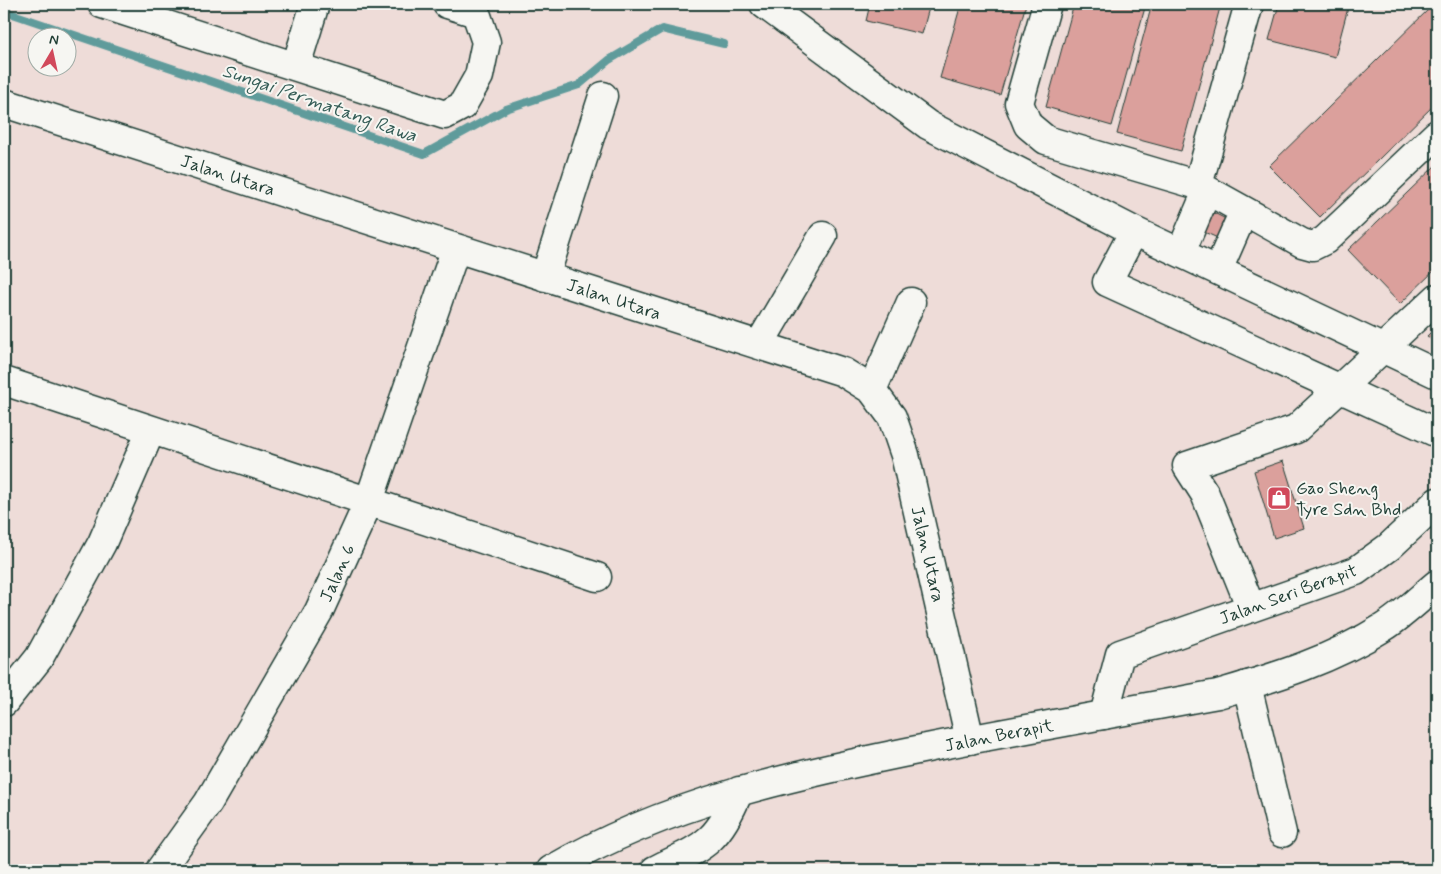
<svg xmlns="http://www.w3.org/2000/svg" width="1441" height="874" font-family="Mynerve,sans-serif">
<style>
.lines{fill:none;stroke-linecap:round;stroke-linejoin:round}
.stream{stroke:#5f9b9b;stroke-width:8}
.building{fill:#dba09c;stroke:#1f3d34}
.minor-casing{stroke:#1f3d34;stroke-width:31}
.major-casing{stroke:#1f3d34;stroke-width:31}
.minor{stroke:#f6f6f2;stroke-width:28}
.major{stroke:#f6f6f2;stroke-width:28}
.labels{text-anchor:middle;stroke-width:4;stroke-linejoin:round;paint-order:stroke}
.street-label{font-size:18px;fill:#1f3d34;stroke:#f6f6f2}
.poi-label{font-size:18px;fill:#1f3d34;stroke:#f6f6f2;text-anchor:start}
.water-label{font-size:19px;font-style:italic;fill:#345c56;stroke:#f6f6f2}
</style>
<rect width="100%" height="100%" fill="#eedcd8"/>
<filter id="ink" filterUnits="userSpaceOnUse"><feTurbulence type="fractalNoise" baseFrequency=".02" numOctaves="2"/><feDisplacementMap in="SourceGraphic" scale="10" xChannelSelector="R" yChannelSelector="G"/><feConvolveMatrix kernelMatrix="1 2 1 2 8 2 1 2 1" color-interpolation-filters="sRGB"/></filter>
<g filter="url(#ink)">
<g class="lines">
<path class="stream" d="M4,11l420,143 82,-45 73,-24 30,-25 53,-31 62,15"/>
</g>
<path class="building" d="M870,4h60l-8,30 -56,-13z
M961,4h65l-26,91 -60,-17z
M1074,4h72l-34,122 -66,-19z
M1152,4h69l-40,147 -64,-17z
M1279,4h70l-14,53 -66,-17z
M1434,4h3v98l-117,115 -51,-51z
M1437,164v104l-37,36 -52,-54z
M1214,213l16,8 -10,18 -16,-7z
M1437,326v16l-10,-6z
M1283,461l21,67 -30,10 -20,-67z"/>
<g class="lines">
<g class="minor-casing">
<path id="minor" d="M102,4l343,111 17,-9 17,-30 7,-34 -10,-29 -29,-9
M764,4l164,121 206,106 303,143
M1047,4l-28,99 9,22 18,15 152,45 104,58 11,3 12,-6 112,-106
M296,66l19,-62
M4,103l839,269 29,18 20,27 13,38 65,285
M1198,185l51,-181
M1134,231l-27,51 330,151
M1181,252l26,-61
M1218,270l25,-57
M545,277l58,-181
M759,345l64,-109
M4,381l593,196
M872,390l39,-88
M1251,608l-46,-114 -18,-28 109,-37 141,-131
M1247,685l35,148
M4,702l35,-44 63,-115 49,-113
M1104,715l16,-61 236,-83 33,-24 48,-45
M160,870l48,-67 111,-192 50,-110 87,-253
M655,870c49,-24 62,-26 84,-79"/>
</g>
<g class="major-casing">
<path id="major" d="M551,870c116,-68 246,-96 376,-122 97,-19 194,-36 291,-54 58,-17 114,-34 166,-67 19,-12 36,-29 53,-43"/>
</g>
<use href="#minor" class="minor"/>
<use href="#major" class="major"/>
</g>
</g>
<defs>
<g id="shop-square" transform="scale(1.25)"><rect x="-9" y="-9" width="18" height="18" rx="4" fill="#d1495b" stroke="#f6f6f2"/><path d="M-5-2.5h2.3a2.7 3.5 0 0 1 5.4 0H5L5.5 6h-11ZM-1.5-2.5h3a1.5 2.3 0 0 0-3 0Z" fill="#fff"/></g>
</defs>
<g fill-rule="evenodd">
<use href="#shop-square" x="1279" y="498"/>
</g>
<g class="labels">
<g class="street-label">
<text transform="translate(228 175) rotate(18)" y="6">Jalan Utara</text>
<text transform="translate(614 299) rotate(18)" y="6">Jalan Utara</text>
<text transform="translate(928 554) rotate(77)" y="6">Jalan Utara</text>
<text transform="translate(337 573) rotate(-66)" y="6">Jalan 6</text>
<text transform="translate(1288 594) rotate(-20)" y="6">Jalan Seri Berapit</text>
<text transform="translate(999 735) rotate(-11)" y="6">Jalan Berapit</text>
</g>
<g class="poi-label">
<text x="1296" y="494">Gao Sheng<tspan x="1296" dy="21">Tyre Sdn Bhd</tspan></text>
</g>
<g class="water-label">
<text transform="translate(320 102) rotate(19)" y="7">Sungai Permatang Rawa</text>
</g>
</g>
<rect width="1441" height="874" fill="none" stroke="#f6f6f2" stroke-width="20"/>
<rect x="10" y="10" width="1421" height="854" fill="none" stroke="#1f3d34" stroke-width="2" filter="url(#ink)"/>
<g transform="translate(52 52) rotate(9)"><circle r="24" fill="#f6f6f2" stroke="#a0aca6"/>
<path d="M0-4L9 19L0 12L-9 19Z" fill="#d1495b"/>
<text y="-8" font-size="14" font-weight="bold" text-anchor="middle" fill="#1f3d34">N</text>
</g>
</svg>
